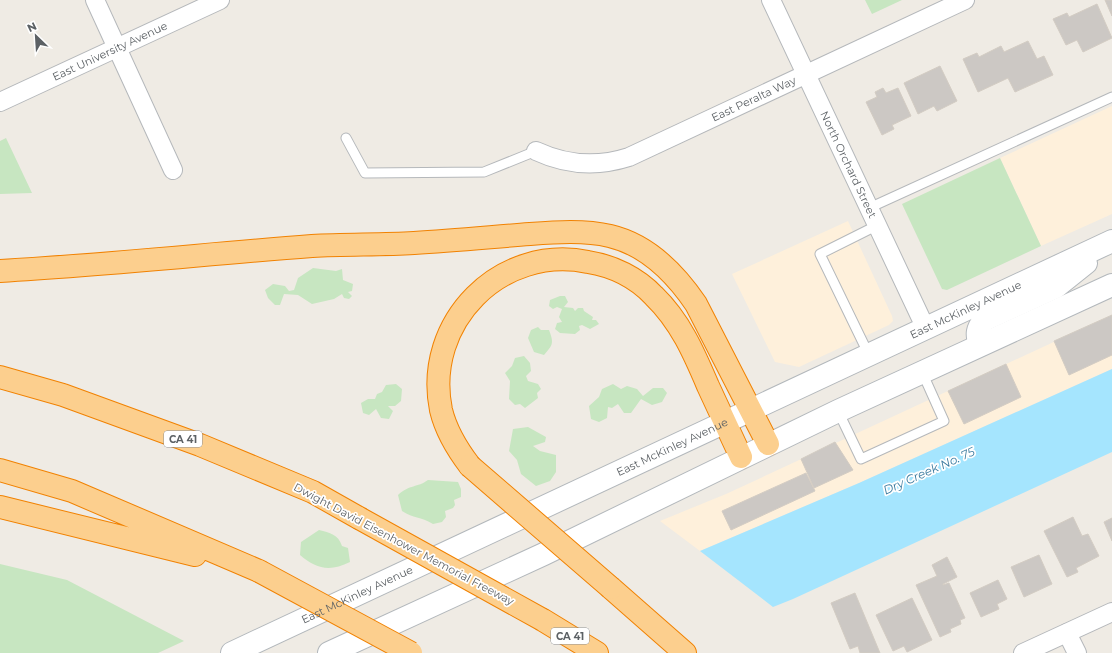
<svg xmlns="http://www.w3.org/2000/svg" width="1112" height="653" font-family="Montserrat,sans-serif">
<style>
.commercial{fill:#fef0db}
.green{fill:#c7e6c1}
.water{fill:#a5e5fe}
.building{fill:#ccc8c4;stroke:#d3ccc3}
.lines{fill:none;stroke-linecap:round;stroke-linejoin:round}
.lane-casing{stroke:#b5b8bb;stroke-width:11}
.street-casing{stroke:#b5b8bb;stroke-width:20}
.secondary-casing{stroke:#b3b8bc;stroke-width:24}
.highway-casing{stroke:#f18202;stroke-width:24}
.lane{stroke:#fff;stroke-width:9}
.street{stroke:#fff;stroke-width:18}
.secondary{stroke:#fff;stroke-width:22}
.highway{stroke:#fccf8e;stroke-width:22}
.highway-bridge-casing{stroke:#f18202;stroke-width:24;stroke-linecap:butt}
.highway-bridge{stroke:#fccf8e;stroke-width:22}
.labels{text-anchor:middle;stroke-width:3.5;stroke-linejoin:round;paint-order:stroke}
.shield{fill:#fff;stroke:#8d9093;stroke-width:1}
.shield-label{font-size:10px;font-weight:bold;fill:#5c6165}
.street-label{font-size:11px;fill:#5c6165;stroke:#fff}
.water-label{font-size:12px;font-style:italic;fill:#3b7b9f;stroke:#fff}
</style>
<rect width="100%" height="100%" fill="#efebe4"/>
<path class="commercial" d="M1112,106v108l-71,32 -41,-88z
M848,221l44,95 1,5 -4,4 -90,42 -24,-5 -43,-88z
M1112,315v54l-253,114 -159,68 -40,-30 66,-27z"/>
<path class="green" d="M865,0h37l-30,14z
M6,138l26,55 -32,1v-53z
M1000,158l41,88 -94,44 -5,-1 -40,-85z
M313,268l23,3 6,-2 1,11 10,4 -1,7 -4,1 4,4 -3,3 -5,-1 -2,-4 -8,5 -22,5 -14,-9 -14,-1 -4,11h-5l-7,-7 -3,-8 8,-6 12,2 4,5 5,-1 4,-12z
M560,296h5l3,6 -4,5 9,1 2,3 3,-3h5l1,3 9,6 -1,3h4l3,4 -9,5 -8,-4 -3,1 1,4 -5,4 -15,-1 -5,-4 2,-6 5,-1 -3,-5 3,-8 -5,-2 -4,2 -4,-3 1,-6z
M538,327l3,3h8c5,13 4,15 -5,25l-10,-3 -6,-14 3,-8z
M524,356l6,7 1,8 -5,5 2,5 10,3 3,5 -4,4 1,5 -13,10 -5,-4 -5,1 -6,-6 1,-18 -5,-8 7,-7 3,-8z
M396,384l6,5 -1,12 -6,5h-7l5,5 -4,8 -8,-1 -5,-9 -7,6 -6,-2 -2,-10 7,-4h7l2,-5 5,-2 4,-7z
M613,384l8,5 6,-3 10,3 6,7 10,-8h10l4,5 -5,9 -10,3 -11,-6 -10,14h-7l-6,-9 -6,4 -4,-1 -1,11 -8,4 -8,-3 -2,-13 10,-9 3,-8z
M528,427l18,10 -1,5 -12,4 7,5 16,4v17l-6,9 -14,5 -15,-12 -4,-14 -8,-9 4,-22z
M428,480l30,2 3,7v8l-7,3 1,5 -2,3 -8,3 1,6 -4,5 -9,2c-13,-8 -19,-5 -31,-13l-4,-16c12,-11 19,-7 30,-15z
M319,530c11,3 19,4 23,16l6,2 2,14c-20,10 -34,7 -50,-7l1,-13z
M0,564l67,16 117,61 -26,12h-158z"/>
<path class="water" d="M1112,369v83l-319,147 -20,8 -73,-56 159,-68z"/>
<path class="building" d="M1105,0h7v16z
M1097,4l15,34 -29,14 -6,-12 -11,5 -13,-26 14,-6 2,4z
M1028,41l9,18 7,-3 9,19 -38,17 -7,-14 -30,14 -15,-33 14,-6 2,4 22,-11 3,6z
M940,66l17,35 -20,10 -3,-5 -16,8 -14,-31z
M883,88l3,5 12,-5 13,28 -19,9 2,4 -12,6 -16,-33 11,-5 -2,-5z
M1112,315v40l-43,20 -15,-34z
M1006,364l15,33 -57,27 -16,-33z
M835,442l18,28 -39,18 -13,-29z
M806,473l9,18 -84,39 -9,-19z
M1073,517l9,19 6,-2 11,22 -23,12 2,4 -11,5 -23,-46z
M1112,518v23l-8,-19z
M1039,555l13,29 -28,13 -13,-30z
M947,557l10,20 -14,7v1l6,-2 16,35 -5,2 1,4 -11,5 1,3 -11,5 -24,-52 21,-9 -5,-11z
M998,580l9,19 -10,5 2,5 -18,8 -11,-24z
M855,593l25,60h-20l-2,-7 -8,3 -19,-46z
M912,598l20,42 -25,12 -3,-6 -11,5 -17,-36z"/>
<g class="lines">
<g class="lane-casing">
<path id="lane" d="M346,138l19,35 119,-1 52,-21
M869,208l243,-111
M869,355l-49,-101 58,-29
M838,411l23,48 83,-38 -22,-49"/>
</g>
<g class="street-casing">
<g id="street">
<path d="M95,0l78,170"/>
<path id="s1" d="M771,0l155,329"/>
<path id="s2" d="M0,102l220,-102"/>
<path id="s3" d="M536,151c30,14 62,16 93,6l336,-157"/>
<path d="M1067,633l10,20"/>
<path d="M1023,653l89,-41"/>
</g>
</g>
<g class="secondary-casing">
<g id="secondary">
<path d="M980,345c-4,-11 -3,-16 4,-25l72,-33 30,-24"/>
<path id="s4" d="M232,653l880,-412"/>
<path d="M329,653l215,-99 294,-143 274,-126"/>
</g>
</g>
<g class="highway-casing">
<path id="highway" d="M0,271c104,-6 208,-17 312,-25 34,-2 68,-1 102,-3 39,-2 77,-6 116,-9 26,-2 55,-4 80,2 38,9 65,37 86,68l72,140
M0,377l63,18 137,50 113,47 46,26
M470,466c-13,-17 -24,-35 -29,-56 -18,-88 60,-166 147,-148 25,4 49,16 66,34 26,25 40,57 54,90 11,24 22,47 33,71
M0,470l72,21 187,80
M0,507l195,48
M611,588l74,65
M543,620l54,33"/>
</g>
<use href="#lane" class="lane"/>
<use href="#street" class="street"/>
<use href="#secondary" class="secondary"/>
<use href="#highway" class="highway"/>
<g class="highway-bridge-casing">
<path id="highway-bridge" d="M470,466l141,122
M359,518l184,102
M259,571l152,82"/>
</g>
<use href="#highway-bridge" class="highway-bridge"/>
</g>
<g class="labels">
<g class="shield">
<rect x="164" y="431" width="38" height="16" rx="3"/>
<rect x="551" y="628" width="38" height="16" rx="3"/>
</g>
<g class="shield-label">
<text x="183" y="443">CA 41</text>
<text x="570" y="640">CA 41</text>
</g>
<g class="street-label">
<text dy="4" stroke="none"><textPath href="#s2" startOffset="121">East University Avenue</textPath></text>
<text dy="4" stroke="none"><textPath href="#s3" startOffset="233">East Peralta Way</textPath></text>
<text dy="4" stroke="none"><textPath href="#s1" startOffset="182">North Orchard Street</textPath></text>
<text dy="4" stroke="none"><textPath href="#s4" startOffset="810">East McKinley Avenue</textPath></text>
<text dy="4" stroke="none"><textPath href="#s4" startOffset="486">East McKinley Avenue</textPath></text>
<text transform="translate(404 544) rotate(28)" y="4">Dwight David Eisenhower Memorial Freeway</text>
<text dy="4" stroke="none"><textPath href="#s4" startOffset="138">East McKinley Avenue</textPath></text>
</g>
<g class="water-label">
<text transform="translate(929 471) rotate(-24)" y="4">Dry Creek No. 75</text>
</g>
</g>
<g transform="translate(36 36) rotate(335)" stroke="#ffffff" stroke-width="3" paint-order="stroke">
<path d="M0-3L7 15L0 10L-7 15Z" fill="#5c6165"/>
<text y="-6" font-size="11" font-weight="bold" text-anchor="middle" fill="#5c6165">N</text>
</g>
</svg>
